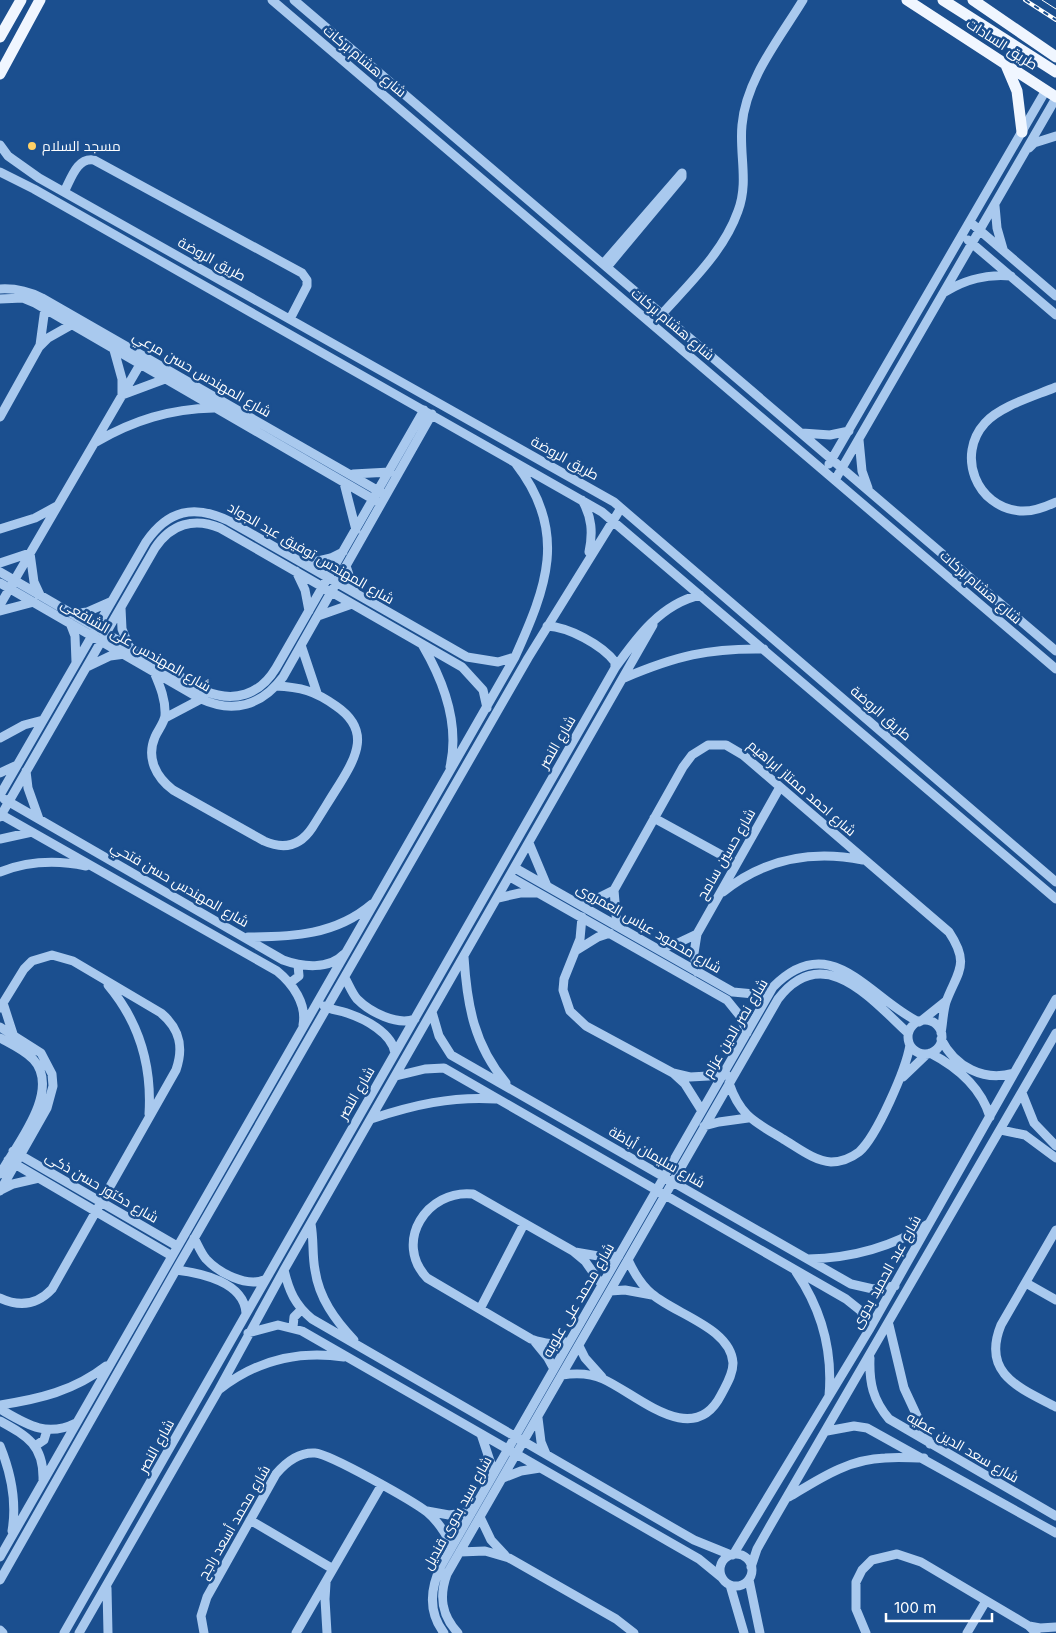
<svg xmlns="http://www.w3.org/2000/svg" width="1056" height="1633" font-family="Inter,Cairo,sans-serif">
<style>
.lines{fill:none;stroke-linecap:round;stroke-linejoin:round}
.minor{stroke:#a9c9ee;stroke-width:9}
.major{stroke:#f0f6ff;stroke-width:11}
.tram{stroke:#fff;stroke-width:1}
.rail-casing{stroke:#fff;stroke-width:4}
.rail{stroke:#1b4f8f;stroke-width:2;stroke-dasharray:5.5;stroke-linecap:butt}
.poi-dot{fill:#ffd166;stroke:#1b4f8f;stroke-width:2}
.labels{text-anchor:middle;stroke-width:5;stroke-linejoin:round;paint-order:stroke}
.street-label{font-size:14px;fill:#fff;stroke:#1b4f8f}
.poi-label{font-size:14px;fill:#fff;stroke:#1b4f8f;text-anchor:start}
</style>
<rect width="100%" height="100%" fill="#1b4f8f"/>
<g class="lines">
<path class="minor" d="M272,0l784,669
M294,0l762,651
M0,145l8,11 31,22 575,324 442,380
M1029,148l5,-5 22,-7
M0,172l34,17 568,323 454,387
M64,192c7,-13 13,-35 30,-32l208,113 5,7v6l-17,33
M995,206l2,22 6,21
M970,222l86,74
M968,240l88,75
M603,264l79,-91v4l-75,90
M0,289c16,-1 28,2 42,9l340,195
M945,292c21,-13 41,-18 66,-16
M0,299l23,-1 12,5 343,199
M662,314c28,-31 62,-63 76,-103 11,-29 1,-57 4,-86 4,-46 38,-87 61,-125
M40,345l5,-37
M114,350l8,29v16l43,-16
M1056,387c-21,9 -56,19 -71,36 -29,32 -9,84 35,88 13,1 25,-4 36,-9
M0,417l39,-70 9,-9 23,-13
M802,433l28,2 19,-4
M859,440l3,31 6,17
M96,442c38,-22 74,-33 118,-34
M829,464l217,-374
M353,474l37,-2
M835,480l221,-382
M344,483l12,47
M582,500c10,17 11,33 7,52
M0,529l35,-11 22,-12
M0,563l30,-10 4,29 6,13
M305,564l26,-6 12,-6
M346,566l9,27
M296,571l9,19 4,21
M0,572l205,119c29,12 55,4 71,-23l148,-258
M0,583l201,116c33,15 61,6 82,-22l149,-263
M0,605l142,-244
M121,608l1,21 7,17
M0,611l34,-9
M73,614l14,-2 25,-11
M318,616l34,-12
M70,623l5,13 1,26
M547,626c22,1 55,19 68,36v6
M301,645l16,48
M423,646c21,36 37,78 27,121
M87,667l23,-11 15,-2
M154,672c6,14 12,28 11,44 -1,7 -7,14 -10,21 -9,21 1,40 18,53l91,51c20,9 36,5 48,-13 9,-14 18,-29 27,-43 18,-29 32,-55 -3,-79 -21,-15 -35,-19 -61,-20
M624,678c52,-22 84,-30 140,-29
M165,718l36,-19
M0,738l24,-13 19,-5
M26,771l2,17 11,31
M0,773l17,-8
M0,795l146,-253c22,-32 48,-38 83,-21l238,136 31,5 17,-5
M4,799l279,161c19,7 46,10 61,-6
M0,814l277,157c16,13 30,33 26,54
M0,817l155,-269c16,-24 39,-31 65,-20l242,139 21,23 4,18
M654,818l82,45
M0,839l32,-7
M529,843l18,43
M515,868l218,124 21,2 19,-7
M0,872c28,-11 57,-12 86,-6
M510,877l217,123 13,16 7,17
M723,892c41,-33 89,-42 140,-32
M498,898l22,-5h17
M582,906l32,-16
M582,917l-2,22 -16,40 -1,11 7,21 16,15 87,47 12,11 17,27
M617,926l-3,-36 69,-123 9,-12 16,-10h18l17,10 206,177c22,33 8,40 -3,70 -3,10 -3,20 -5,31
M248,937c44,0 88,-2 124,-33
M658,949l20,-6 19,-9
M577,950l21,-13 12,-4
M464,957c3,48 10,88 42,126
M697,972l-3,-19 3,-19 83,-147
M345,978c4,7 7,15 12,21 13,13 40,27 58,20
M290,983l9,-7 -1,-11
M108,985c32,38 44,81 41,129
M3,1003l10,31
M324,1006c7,4 15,4 23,7 18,6 45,20 48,40
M0,1008l24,-39 8,-8 20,-6 21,6 88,52c19,16 23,34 15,57l-124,219c-15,16 -33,18 -52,9
M432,1012l7,24 12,19 400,229 22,5 22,-3
M908 1037a17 17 0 1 1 34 0a17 17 0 1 1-34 0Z
M921,1021l25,-20
M0,1027l41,26 11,21 1,12 -6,22 -47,83
M0,1038c11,6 24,12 33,21 29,31 -16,85 -33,115
M941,1039c14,28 43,43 73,34
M930,1053c27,14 51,34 60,64
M673,1073l17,4 37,-2
M396,1076l29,-7 19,-1 402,231 15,12 8,19
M903,1077l24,-23
M729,1083c11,33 26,39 54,56 14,8 31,22 48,23 10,0 20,-4 28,-10 18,-16 47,-83 51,-107
M1022,1093l12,30 22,23
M371,1119c42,-14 81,-23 125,-20
M704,1126l15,-4 29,-4
M1001,1130l24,5 31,23
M13,1151l164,95
M8,1160l164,96
M1,1190l12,-6 26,-6
M311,1224c3,16 1,31 4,46 4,28 20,50 39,70
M1056,1230l-55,95c-20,49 19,63 55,82
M194,1238c4,7 7,15 12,21 13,14 40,28 58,21
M575,1252l29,5 15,-1
M808,1259c44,-1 83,-11 120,-35
M176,1270c25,3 68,12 70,43
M284,1270c5,21 11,35 28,49l382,221 37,15
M796,1272c26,38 37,78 33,124
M1026,1283l30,17
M610,1291l15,-1 27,5
M480,1309l44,-85
M889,1325l15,63 26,56
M293,1327l1,-10 7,-7
M248,1333l30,-8 24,6 397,228 22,18
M570,1341c-15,4 -25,3 -39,-2l-104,-61c-34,-36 0,-89 46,-84l100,57 12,10 17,24
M535,1342l13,16 6,11
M579,1346l6,12 17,19
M870,1358c-1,25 3,42 19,61l167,97
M562,1375c14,-2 28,-2 41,4 34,15 90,71 118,16 5,-10 12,-20 12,-32 -2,-35 -58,-49 -81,-69 -11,-9 -18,-21 -24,-34
M220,1389c36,-28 78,-39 124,-32
M0,1405c39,-6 74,-14 106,-39
M0,1409c26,15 46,29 76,14
M538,1418l3,24 5,12
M0,1421c27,15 44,24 43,59
M827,1431l27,-5 13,2 189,105
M481,1434l13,39
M0,1446c11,27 17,56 12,85
M35,1446l9,-6 3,-10
M503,1478l18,-7 19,-3
M789,1497c30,-18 59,-38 96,-39 13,-1 26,0 39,0
M427,1511l22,4 23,-3
M480,1517l11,23 14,15
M250,1520l83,49
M460,1552l25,-1 24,7 107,61 18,14
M720 1570a16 16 0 1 1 32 0a16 16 0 1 1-32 0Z
M733,1555l136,-225 187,-331
M0,1557l515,-900c31,-69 54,-125 1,-193
M751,1567l6,-18 13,-23 286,-493
M0,1580l176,-310 352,-612 93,-150
M749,1580l11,53
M326,1583l-1,16 2,34
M730,1585l14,48
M107,1588l1,45
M1029,1626l11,2 16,-1
M0,1630l3,3
M64,1633l551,-965c22,-31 46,-64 85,-73
M79,1633l139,-242 66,-121 369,-645
M204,1633l-3,-17 6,-19 69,-123c10,-12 22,-22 39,-21 15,1 98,48 112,59 11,9 19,22 25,34
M296,1633l85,-147
M444,1633c-16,-21 -14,-44 -3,-67l332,-579c58,-59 96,11 146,35
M458,1633c-17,-18 -19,-37 -11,-59l331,-575c45,-59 93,0 130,34
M866,1633l-10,-24v-27l6,-12 10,-10 25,-6 24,8 108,64 7,7
M967,1633l19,-32"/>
<path class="major" d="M907,0l149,97
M943,0l113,72
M973,0l83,57
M0,37l21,-37
M1006,65l11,26 5,41
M0,74l40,-74"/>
<path class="tram" d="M1042,0l14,9"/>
<g class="rail-casing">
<path id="rail" d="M1025,0l31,20"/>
</g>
<use href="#rail" class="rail"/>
</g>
<circle class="poi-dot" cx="32" cy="146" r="5"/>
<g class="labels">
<g class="street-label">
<text transform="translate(1002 44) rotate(33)" y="5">طريق السادات</text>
<text transform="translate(365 61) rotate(40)" y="5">شارع هشام بركات</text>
<text transform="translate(212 259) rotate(29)" y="5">طريق الروضة</text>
<text transform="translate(673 324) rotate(40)" y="5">شارع هشام بركات</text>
<text transform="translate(202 374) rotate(30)" y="5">شارع المهندس حسن مرعي</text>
<text transform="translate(565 458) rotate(29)" y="5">طريق الروضة</text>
<text transform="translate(311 553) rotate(30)" y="5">شارع المهندس توفيق عبد الجواد</text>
<text transform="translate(981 587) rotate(41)" y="5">شارع هشام بركات</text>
<text transform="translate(136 645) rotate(30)" y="5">شارع المهندس على الشافعى</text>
<text transform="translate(881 713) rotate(41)" y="5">طريق الروضة</text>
<text transform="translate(557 742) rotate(-60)" y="5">شارع النصر</text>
<text transform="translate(802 788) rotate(41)" y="5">شارع احمد ممتاز ابراهيم</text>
<text transform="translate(726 854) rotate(-60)" y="5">شارع حسين سامح</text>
<text transform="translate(180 884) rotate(30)" y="5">شارع المهندس حسن فتحي</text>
<text transform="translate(649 928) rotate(30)" y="5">شارع محمود عباس العمروى</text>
<text transform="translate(735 1028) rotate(-59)" y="5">شارع نصر الدين عزام</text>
<text transform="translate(356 1093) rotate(-60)" y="5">شارع النصر</text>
<text transform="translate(657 1157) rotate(30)" y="5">شارع سليمان أباظة</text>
<text transform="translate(102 1187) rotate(30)" y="5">شارع دكتور حسن ذكى</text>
<text transform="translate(886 1272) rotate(-61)" y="5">شارع عبد الحميد بدوى</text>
<text transform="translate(578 1300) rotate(-60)" y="5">شارع محمد على علوبه</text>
<text transform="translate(156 1446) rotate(-61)" y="5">شارع النصر</text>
<text transform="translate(963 1447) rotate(30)" y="5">شارع سعد الدين عطيه</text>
<text transform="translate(457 1513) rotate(-61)" y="5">شارع سيد بدوى قنديل</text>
<text transform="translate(234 1522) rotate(-60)" y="5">شارع محمد أسعد راجح</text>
</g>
<g class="poi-label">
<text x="42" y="151">مسجد السلام</text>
</g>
</g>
<path d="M886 1613v8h106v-8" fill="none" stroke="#ffffff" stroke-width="2.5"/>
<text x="894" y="1613" font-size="15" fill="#ffffff" stroke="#1b4f8f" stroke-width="4" paint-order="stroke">100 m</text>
</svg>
